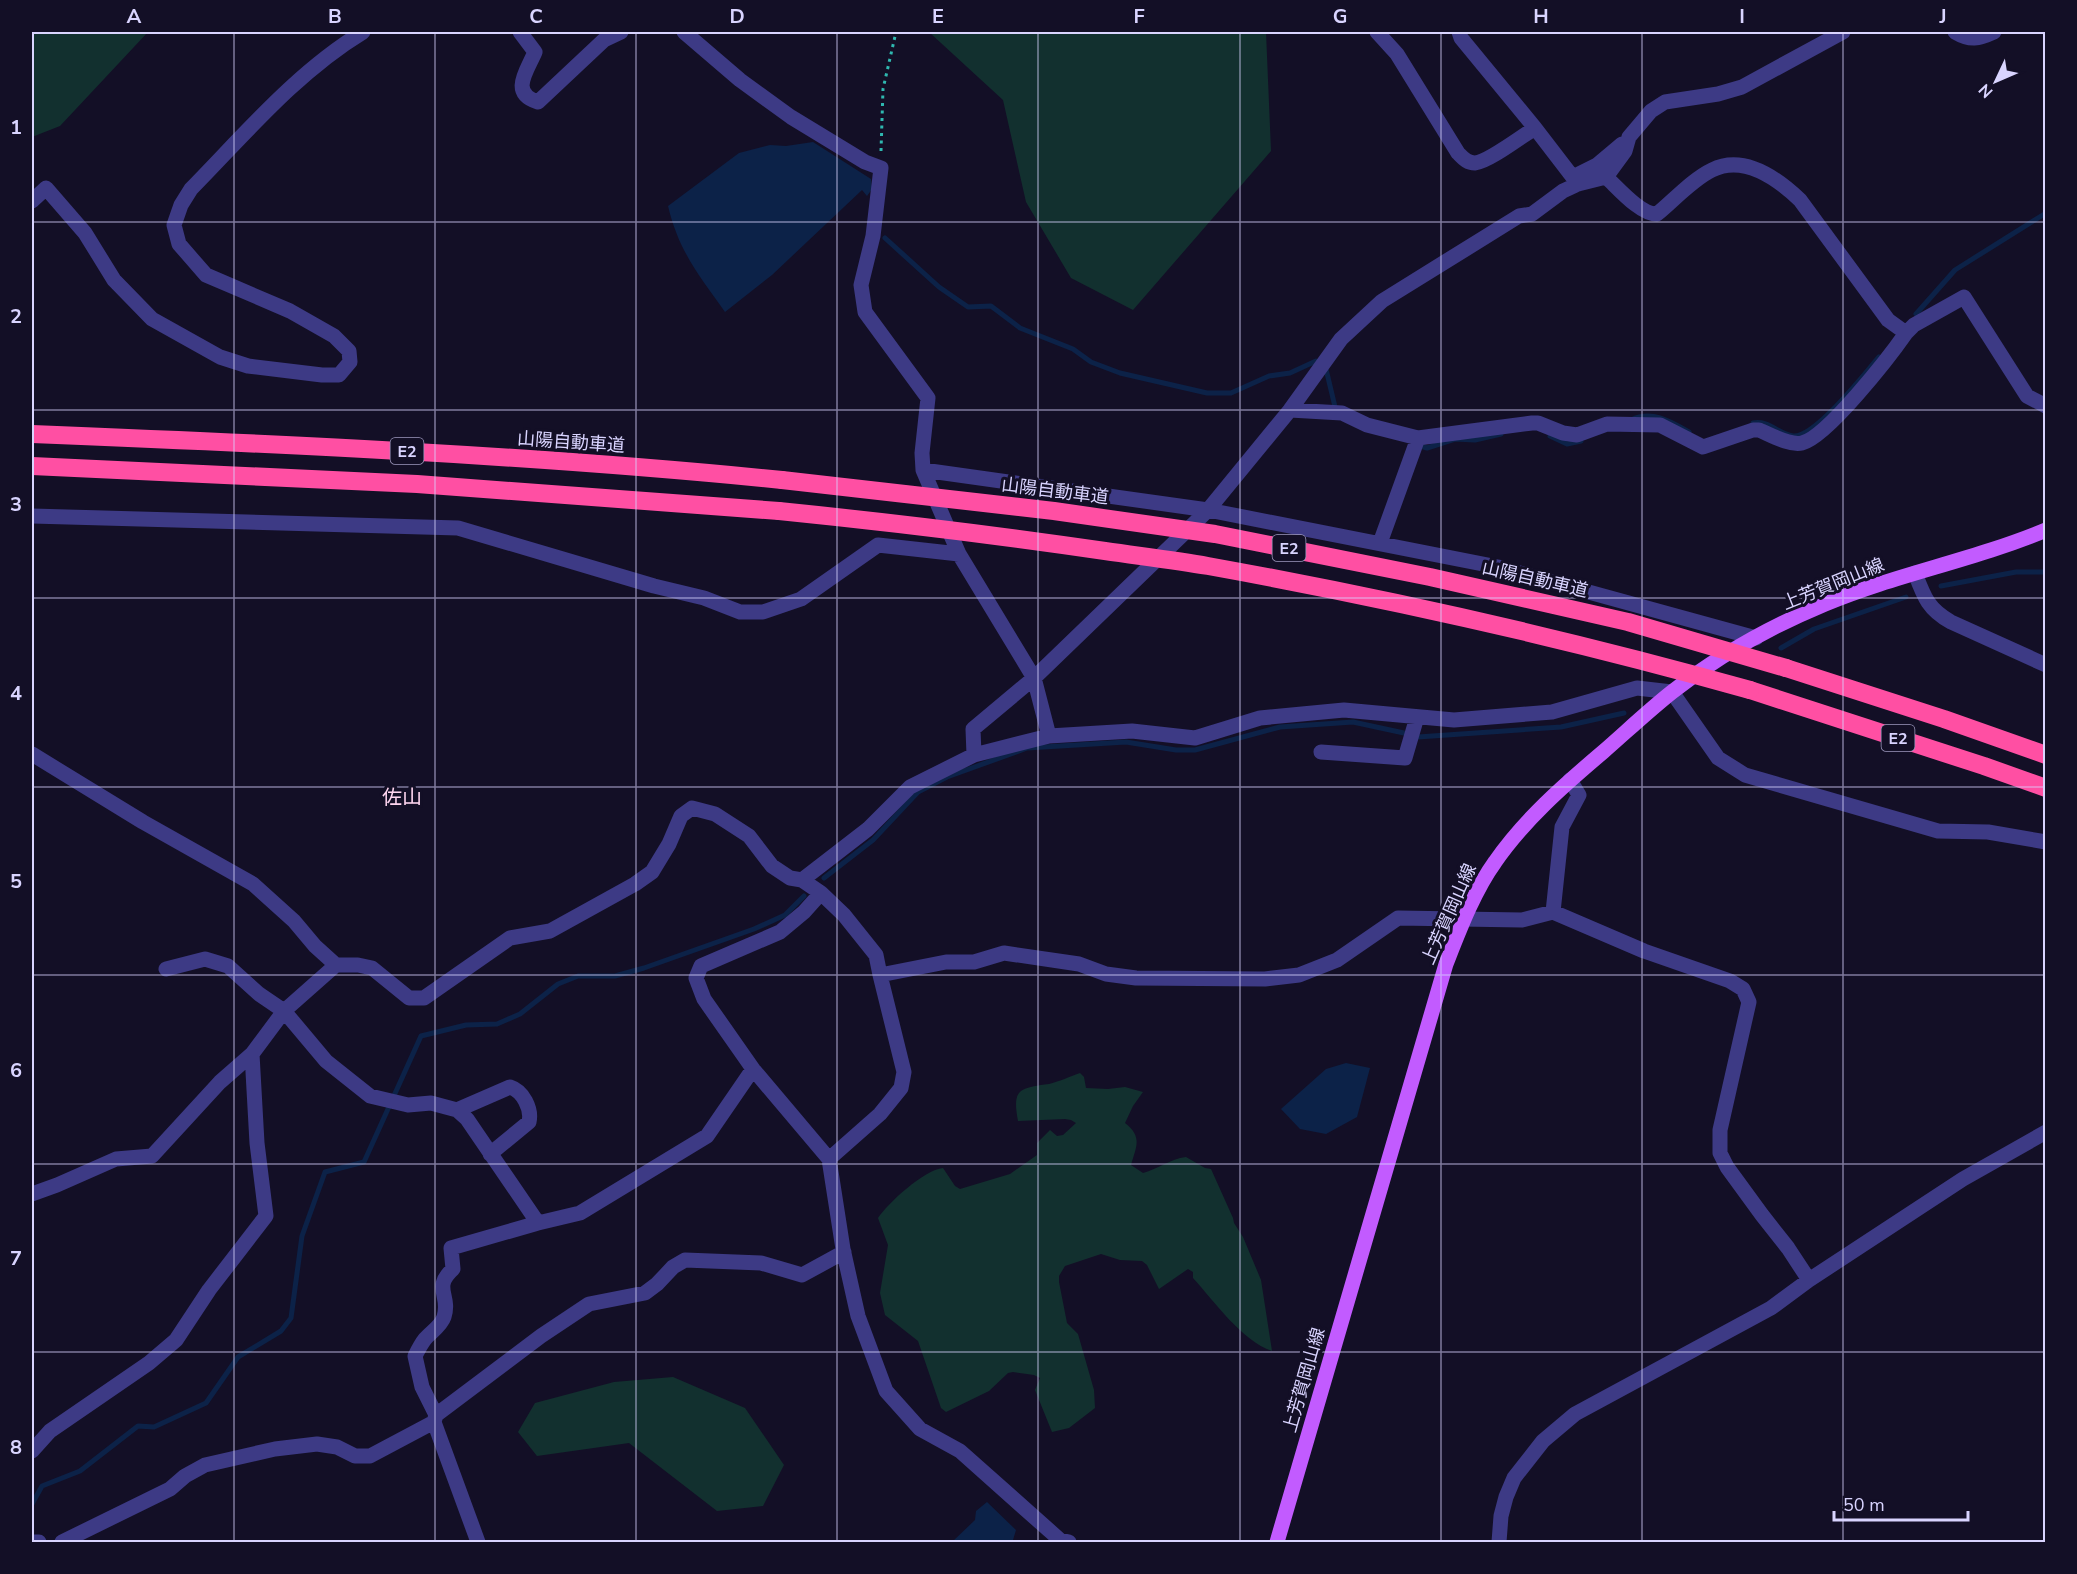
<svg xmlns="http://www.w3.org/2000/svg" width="2077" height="1574" font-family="'Nunito Sans','Noto Sans JP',sans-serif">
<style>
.green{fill:#12302f}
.water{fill:#0c2248}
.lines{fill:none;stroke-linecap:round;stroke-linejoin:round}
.stream{stroke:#0c2248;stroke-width:5}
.path{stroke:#2fb8b0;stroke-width:3;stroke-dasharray:3 4.5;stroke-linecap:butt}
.minor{stroke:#3d3a85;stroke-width:15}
.major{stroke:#c25bff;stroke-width:15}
.highway{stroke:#ff4fa3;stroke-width:18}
.highway-bridge{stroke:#ff4fa3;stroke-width:18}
.grid{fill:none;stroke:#d9d4ff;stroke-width:1.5;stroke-opacity:0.55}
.labels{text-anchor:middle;stroke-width:6;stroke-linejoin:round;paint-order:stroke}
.shield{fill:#130f26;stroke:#9e99be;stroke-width:1.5}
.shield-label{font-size:16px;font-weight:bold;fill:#d9d4ff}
.street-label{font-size:18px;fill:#d9d4ff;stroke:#130f26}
.neighbourhood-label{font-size:20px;fill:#ffd6f0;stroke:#130f26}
.neatline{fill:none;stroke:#d9d4ff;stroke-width:2}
.grid-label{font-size:20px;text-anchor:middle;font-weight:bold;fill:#d9d4ff}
</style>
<rect width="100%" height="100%" fill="#130f26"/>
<path class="green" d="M32,32h116l-88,94 -28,11z
M929,32h337l5,119 -138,159 -62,-32 -45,-76 -23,-102z
M1080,1073l4,4 2,11 22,1 17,-2 18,5 -10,14 -8,17c18,14 11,24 6,42l12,8c15,-4 27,-14 43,-16l19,11 6,1 22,49 1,5 9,14 18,43 11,71c-30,-10 -58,-50 -79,-73v-6l-5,-3 -29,20 -12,-24 -5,-4 -22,-1 -19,-6 -36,12 -6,10v6l8,41 11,11 16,56 1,18 -26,20 -17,4 -17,-42 5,-12 -6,-3 -21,-3 -5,1 -19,18 -43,21 -5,-4 -23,-67 -33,-26 -5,-22 8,-48 -10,-27c10,-15 46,-48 65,-50l12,18 5,3 50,-15 27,-19v-12l13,-13 7,6 6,-1 13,-12 -5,-3 -6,-1 -47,2c-6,-32 1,-33 31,-37 9,-2 22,-8 31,-11z
M673,1377l72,31 39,57 -21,41 -46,5 -88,-68 -92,13 -19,-24 17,-29 79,-21z"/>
<path class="water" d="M813,142l58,37 1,10 -5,7 -5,-6 -90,85 -47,37c-26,-37 -46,-60 -57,-106l71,-53 31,-8 16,1z
M1346,1063l24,5 -13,49 -31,17 -26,-5 -19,-20 45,-40z
M987,1502l29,28 -3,10 2,2h-63l23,-22 1,-9z"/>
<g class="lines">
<path class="stream" d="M2045,32l1,7
M885,238l54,49 29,20 23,-1 29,22 53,21 18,13 29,11 87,20h24l38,-17 21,-3 26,-12 10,8 10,42
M1916,314l39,-44 91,-57
M1631,420c21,-10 39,1 58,12
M1753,423c16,-3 25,11 40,13 22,2 71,-62 86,-79
M1550,436l17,8 14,-3
M1417,445l10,3 28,-9 20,1 26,-6
M1941,586l75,-14h30
M1781,648l33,-19 92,-32
M1418,737l143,-10 63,-14
M824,878l49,-38 45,-48 29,-15 80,-29 99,-6 50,8h19l85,-23 73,-5 51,11
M32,1504l10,-18 38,-15 58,-45 16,1 52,-24 32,-46 43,-26 10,-13 11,-82 23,-64 39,-10 57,-126 45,-11 31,-1 23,-10 38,-30 20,-8h37l29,-8 110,-39 31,-14 19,-19"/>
<path class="path" d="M881,151l2,-62 13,-57"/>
<path class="minor" d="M520,32l15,20c-8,19 -26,41 3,50l66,-62 17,-8
M684,32l56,48 51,37 74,45 16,6 -8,68 -12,49 4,27 63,86 -6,55 1,17 36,84 75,124 15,58
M1377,32l20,22 61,99c5,5 9,10 17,10 13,-1 47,-27 60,-35
M1459,32l2,6 74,90 43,56
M1955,32c15,9 24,7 39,0
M1573,177l24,-12 25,-21
M1606,177c12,11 35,38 51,37 16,-13 36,-35 55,-44 32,-16 66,9 88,30l88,120 18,13 8,-8 50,-28 63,99 19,10
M32,201l14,-13 39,45 29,47 38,39 68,38 28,9 74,9h17l11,-13 -1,-11 -15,-15 -44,-25 -84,-36 -27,-31 -5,-19 7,-20 10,-16c54,-55 106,-117 172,-157
M1290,410l52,3 25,12 51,13 114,-15h6l25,10 14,2 30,-11 53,1 43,22 50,-17h6c12,5 31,16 43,13 25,-6 88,-87 104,-110
M923,470l285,40 290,57 258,71
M32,516l426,12 196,58 50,12 36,14h23l38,-13 77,-54 81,9
M1380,543l38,-105
M1915,573c9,24 13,36 36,49l95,43
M1321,752l84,6 12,-41
M32,754l111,68 110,62 41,37 21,25 21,19h22l14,3 37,30h15l86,-60 40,-7 85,-47 17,-12 17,-28 12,-28 11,-8 23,6 34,22 23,30 18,12 12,2 19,13 -17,19 -24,20 -79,34 -5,12 8,21 49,70 76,90 14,90 15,67 28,75 34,38 40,22 100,89 9,2
M974,755l-1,-26 61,-51 174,-168 82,-100 51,-71 41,-38 137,-85 13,-2 31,-23 15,-7 28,-7 19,-26 4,-14 22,-26 14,-9 53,-8 24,-7 101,-55
M802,880l66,-51 42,-42 64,-32 75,-19 83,-5 63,7 65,-20 84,-8 110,10 98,-8 85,-24 35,4 46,66 27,17 193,56 50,1 58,10
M821,893l23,22 32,40 4,20 66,-13h28l30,-9 75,11 27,10 30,4 129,1 34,-4 38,-15 61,-42 124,2 31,-8 91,39 86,30 13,8 6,13 -29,128v23l7,14 35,48 26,33 21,32
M1553,912l9,-85 17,-32 -9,-15
M166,969l39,-10 23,7 31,28 25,17 42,50 44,35 38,9 23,-2 26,7 10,9 71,104
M457,1110l53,-23c13,4 22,22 19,35l-39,32
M829,1159l51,-45 21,-26 3,-16 -24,-97
M32,1194l25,-9 59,-26 36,-3 68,-74 32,-28 32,-43 52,-46
M436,1415l-14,-28 -7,-31c3,-6 6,-12 10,-17 6,-7 16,-13 19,-22 7,-22 -12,-29 9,-48l-2,-21 87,-25 42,-10 127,-77 46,-67
M434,1422l44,120
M32,1451l18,-20 99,-68 27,-23 33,-50 57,-74 -9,-73 -5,-89
M34,1542h5
M62,1542l108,-53 15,-13 20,-11 70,-16 42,-5 20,3 18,9h15l64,-34 2,-7 105,-79 48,-32 56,-11 12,-9 16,-17 12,-7 76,3 41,12 42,-23
M1499,1542l2,-26 5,-19 8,-19 29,-37 32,-27 196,-106 38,-28 154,-101 83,-47"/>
<path class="major" d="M1277,1542l169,-578c13,-33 28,-73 49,-102 29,-42 69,-77 108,-110 23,-20 45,-41 69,-60 46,-36 100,-66 153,-88 72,-30 149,-44 221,-74"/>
<path class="highway" d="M32,434c250,10 501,21 750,46
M32,466l385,18 362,27
M1786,668l158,51 102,36
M1750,690l234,76 62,22"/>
<path class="highway-bridge" d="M782,480l272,31 161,23 215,43 198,45 158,46
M779,511c109,11 217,24 326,40 34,5 69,9 103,15 183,33 364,74 542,124"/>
</g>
<path class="grid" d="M234,32v1510M435,32v1510M636,32v1510M837,32v1510M1038,32v1510M1240,32v1510M1441,32v1510M1642,32v1510M1843,32v1510M32,222h2014M32,410h2014M32,598h2014M32,787h2014M32,975h2014M32,1164h2014M32,1352h2014"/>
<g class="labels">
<g class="shield">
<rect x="390.5" y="438" width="33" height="26" rx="4.5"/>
<rect x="1272.5" y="535" width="33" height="26" rx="4.5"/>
<rect x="1881.5" y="725" width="33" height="26" rx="4.5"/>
</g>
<g class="shield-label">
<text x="407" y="457">E2</text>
<text x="1289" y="554">E2</text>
<text x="1898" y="744">E2</text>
</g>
<g class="street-label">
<text transform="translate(571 442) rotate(4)" y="6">山陽自動車道</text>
<text transform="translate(1055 491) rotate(7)" y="6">山陽自動車道</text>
<text transform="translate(1535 579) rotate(13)" y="6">山陽自動車道</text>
<text transform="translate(1833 584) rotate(-22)" y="6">上芳賀岡山線</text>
<text transform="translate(1449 914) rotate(-66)" y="6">上芳賀岡山線</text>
<text transform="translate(1304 1380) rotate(-74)" y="6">上芳賀岡山線</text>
</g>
<g class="neighbourhood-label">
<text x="402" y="804">佐山</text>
</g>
</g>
<rect width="2077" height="1574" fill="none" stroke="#130f26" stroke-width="66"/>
<g transform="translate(1996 81) rotate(226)" stroke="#130f26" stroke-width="4.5" paint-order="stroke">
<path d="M0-4.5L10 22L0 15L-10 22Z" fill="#d9d4ff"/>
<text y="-9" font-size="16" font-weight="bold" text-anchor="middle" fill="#d9d4ff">N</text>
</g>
<path d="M1834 1511v9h134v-9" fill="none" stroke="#d9d4ff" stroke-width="3"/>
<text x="1843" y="1511" font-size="18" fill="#d9d4ff" stroke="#130f26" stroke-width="4.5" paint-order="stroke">50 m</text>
<rect x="33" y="33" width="2011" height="1508" class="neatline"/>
<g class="grid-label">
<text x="134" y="23">A</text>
<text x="335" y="23">B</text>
<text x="536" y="23">C</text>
<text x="737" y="23">D</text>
<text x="938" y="23">E</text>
<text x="1139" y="23">F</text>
<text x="1340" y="23">G</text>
<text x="1541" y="23">H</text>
<text x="1742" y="23">I</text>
<text x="1943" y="23">J</text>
<text x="16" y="134">1</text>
<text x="16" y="323">2</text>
<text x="16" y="511">3</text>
<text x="16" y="700">4</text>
<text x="16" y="888">5</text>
<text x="16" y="1077">6</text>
<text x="16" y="1265">7</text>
<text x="16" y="1454">8</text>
</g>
</svg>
